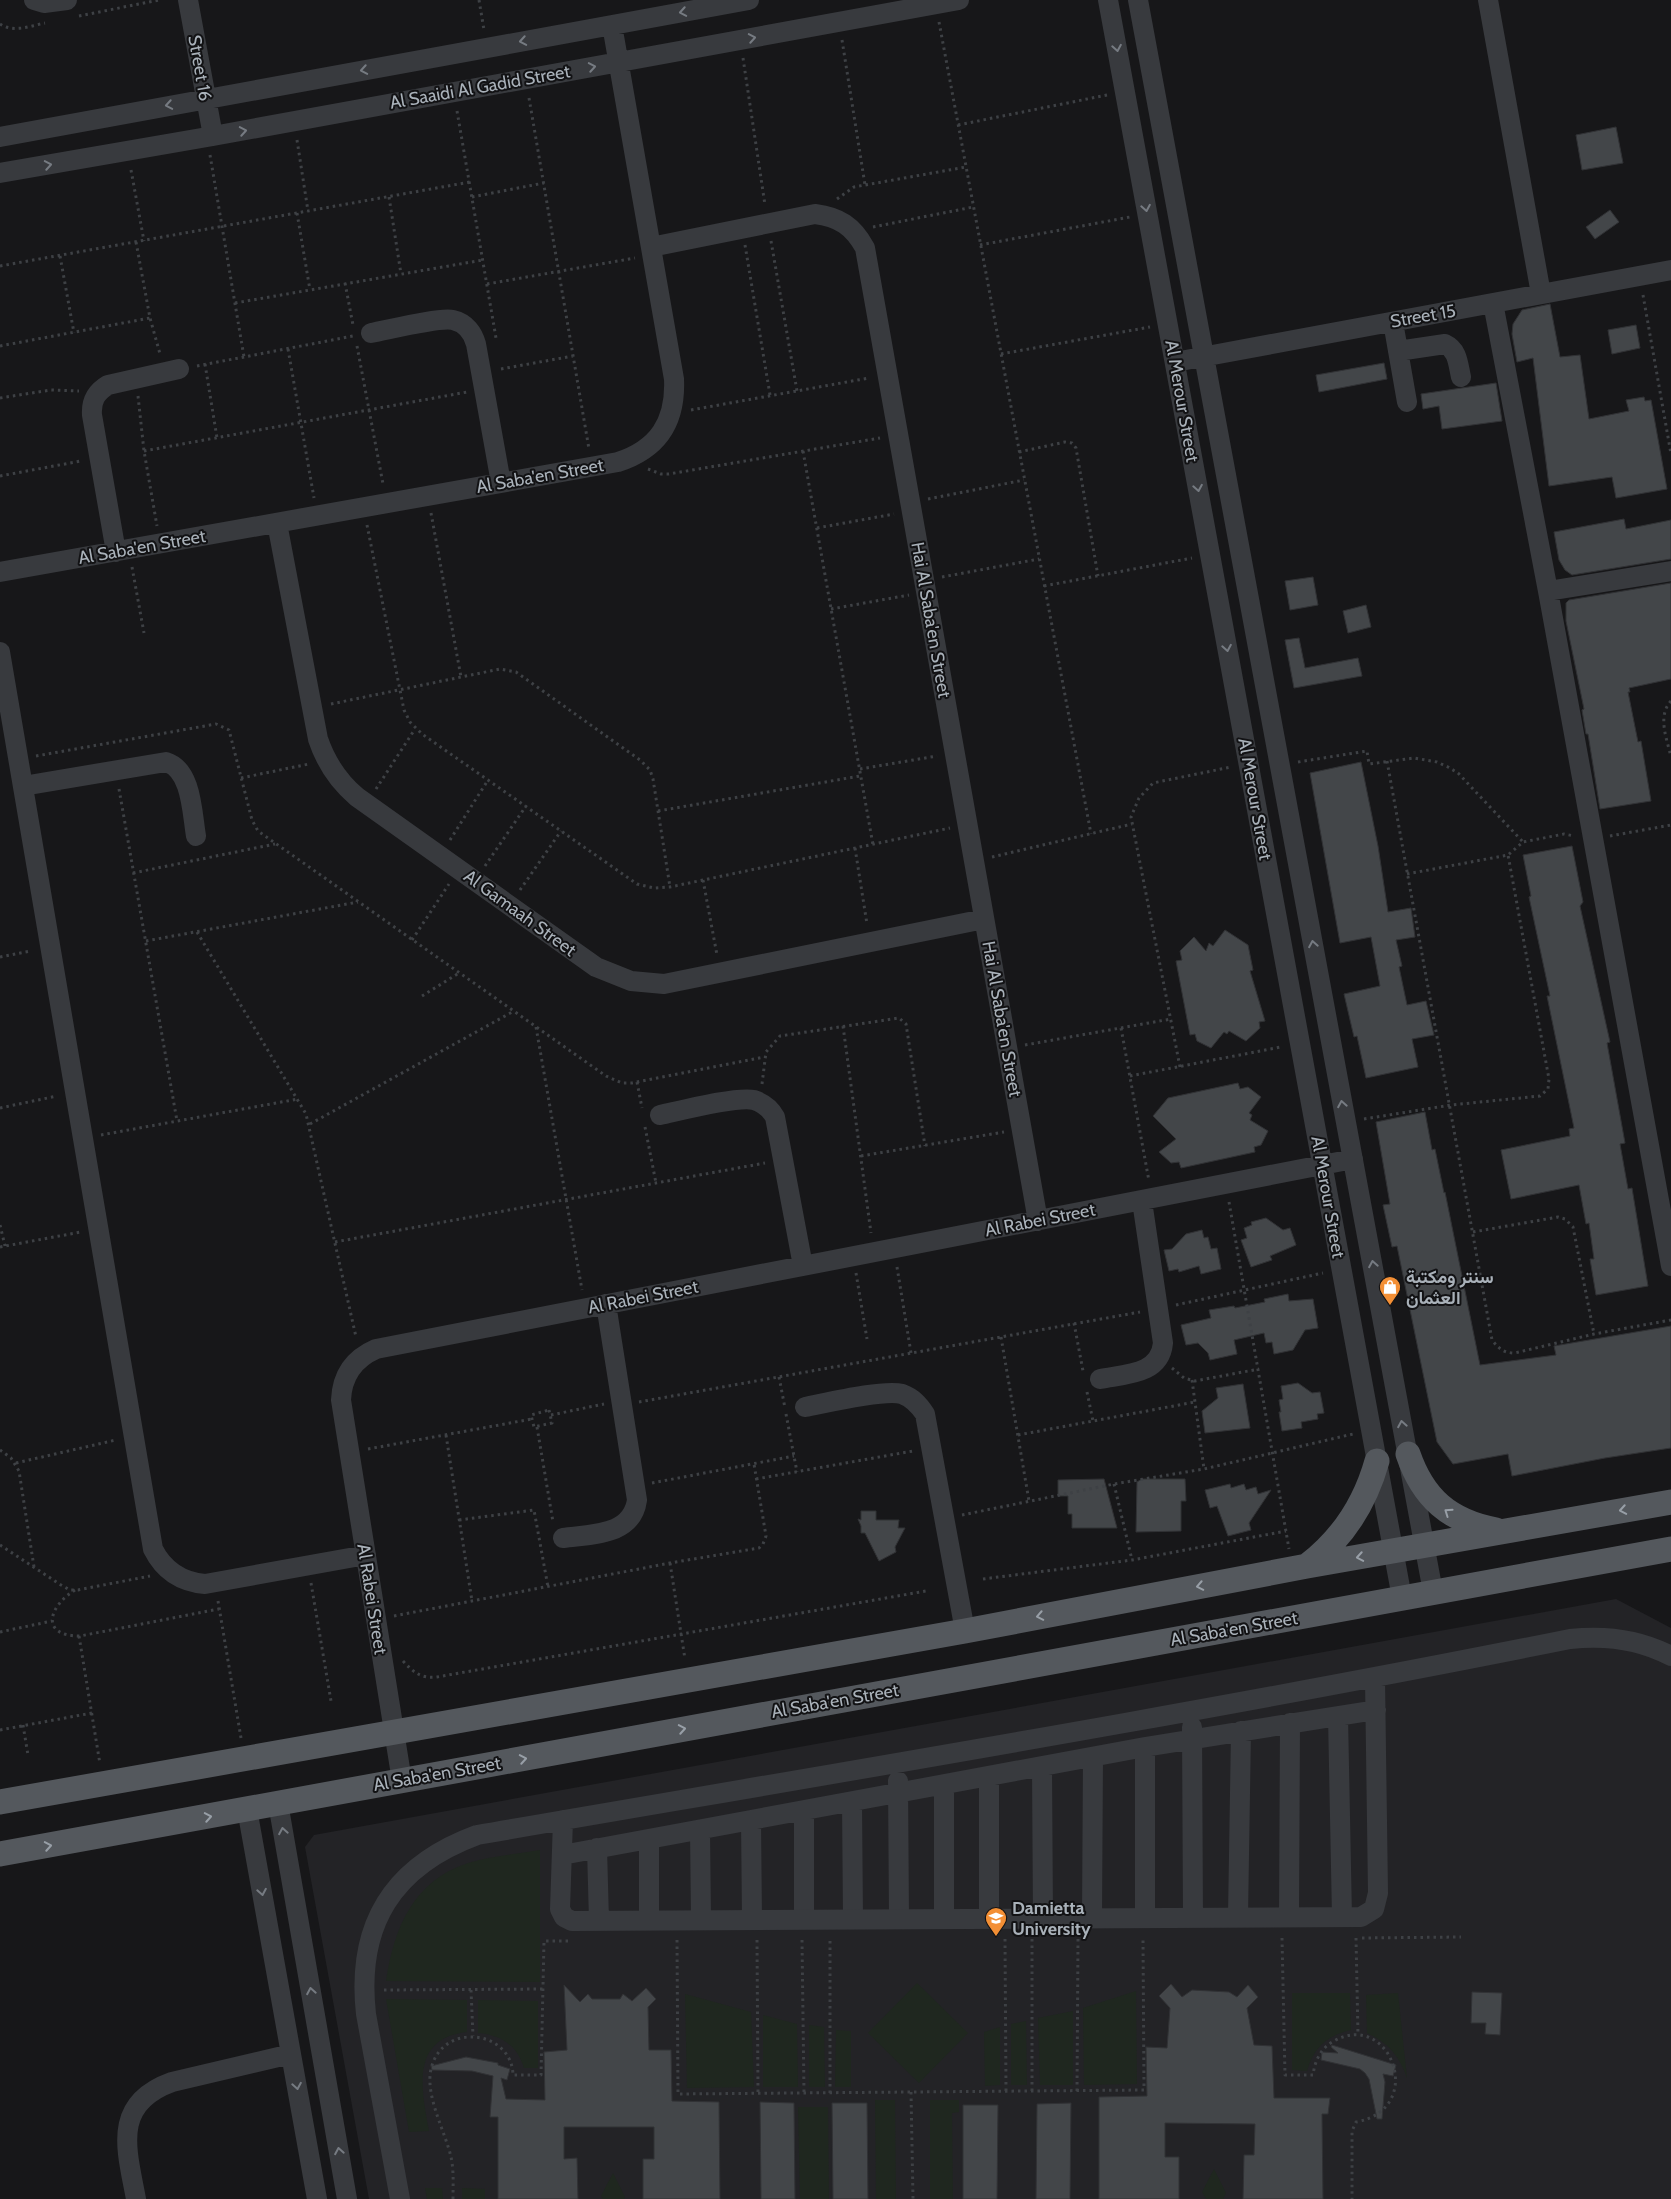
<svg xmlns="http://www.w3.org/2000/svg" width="1671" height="2199" font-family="Cabin,Vazirmatn,sans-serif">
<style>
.built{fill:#232326}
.garden{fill:#1f271f}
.building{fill:#434649;stroke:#313235}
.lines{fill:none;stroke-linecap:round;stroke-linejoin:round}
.path{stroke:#3e4145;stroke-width:3;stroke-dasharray:2.5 4;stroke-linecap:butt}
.minor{stroke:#383a3e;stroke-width:20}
.major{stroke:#54585d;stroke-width:25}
.oneway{stroke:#767b82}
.oneway2{stroke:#989fa7}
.labels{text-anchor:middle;stroke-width:4;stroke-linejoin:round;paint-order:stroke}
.street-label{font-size:18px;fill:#a9b1b9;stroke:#121214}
.poi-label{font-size:18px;font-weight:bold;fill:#a9b1b9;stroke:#121214;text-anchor:start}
</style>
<rect width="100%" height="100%" fill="#171719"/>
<path class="built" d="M1616,1599l55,29v571h-1302l-64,-352 9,-12z"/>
<path class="garden" d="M540,1850v132l-154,-1c8,-53 27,-100 82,-118 23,-7 48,-9 72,-13z
M917,1983l51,50 -49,50 -51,-50z
M1136,1991l1,93 -53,1 -1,-77z
M1292,1993h58l1,37c-23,5 -38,18 -44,41l-15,-1z
M1398,1993l9,85c-7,-21 -19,-36 -40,-45l-1,-38z
M685,1994l66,18 3,75 -67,1z
M386,1999l81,1v32c-58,6 -45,60 -38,99l-20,1z
M478,2000l60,1v67h-14c-7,-23 -23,-33 -46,-35z
M1073,2011v74h-33l-2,-67z
M763,2015l34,9 1,63h-35z
M1026,2021l1,64h-16v-61z
M809,2025l15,2 1,60h-16z
M1000,2027v58l-15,1 -1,-54z
M836,2030l15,1v56h-16z
M875,2100h20l1,99h-20z
M930,2100h29v12l-7,1 1,86h-23z
M798,2107h30l1,92h-29z
M1214,2169l12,24 -3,6h-17l-4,-7z
M613,2173l12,24 -1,2h-21l-2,-3z
M425,2188h17l1,11h-16z
M462,2188l23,1v10h-23z"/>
<path class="building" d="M1616,127l7,36 -41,7 -6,-35z
M1610,210l9,12 -24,17 -9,-12z
M1550,304l10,53 20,-2 9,64 40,-8 -3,-11 18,-3 1,4 6,-1 16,89 -51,9 -4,-21 -63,9 -16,-128 -16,4 -5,-28 1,-10 9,-14z
M1636,325l4,23 -28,6 -4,-24z
M1384,363l3,16 -68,13 -3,-17z
M1496,383l6,38 -60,8 -3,-23 -16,3 -2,-15z
M1624,519l2,10 45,-9v39l-99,16 -7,-5 -6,-10 -5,-28z
M1313,577l5,28 -28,5 -5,-29z
M1671,583v96l-42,9 1,4h-2l10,50 3,-1 10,60 -51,8 -12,-75h-2l-4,-24 2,-1 -18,-88v-18l3,-3z
M1366,605l5,22 -23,6 -5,-22z
M1299,638l6,30 53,-10 4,18 -68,12 -9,-48z
M1361,762l17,84 10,66 23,-4 4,29 -19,3 6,26 -3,1 8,38 19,-4 8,34 -22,4 6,28 -52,11 -9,-42 -3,1 -10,-43 36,-8 -9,-49 -31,6 -30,-170z
M1572,846l11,56 -3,4 30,136 -3,1 18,100 -5,1 8,45 4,-1 16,98 -52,9 -6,-36h4l-5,-36 -3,1 -7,-39 -68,14 -10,-49 69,-14 -1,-7 5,-1 -27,-132h3l-21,-99 2,-1 -8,-41z
M1225,930l23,15 5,25 -3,1 15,50 -6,1 1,6 -14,13 -17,-10 -2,3 -3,-2 -13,16 -14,-7 -2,-7 -5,1 -14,-74 6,-1 -2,-9 14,-14 12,14 3,-8 4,3z
M1238,1083l2,6 8,-2 13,10 -12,16 3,2 -2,5 18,11 -7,14 -7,2 1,5 -74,16 -2,-6 -8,1 -12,-11 17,-13 -23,-23 15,-18z
M1425,1112l7,38 3,-1 9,44 1,-1 35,173 76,-10 -2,-9 117,-20v122l-66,10 -93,18 -4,-22 -55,10 -16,-22 -40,-196 -5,1 -9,-42 7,-1 -14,-82z
M1266,1218l17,12 7,-2 6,17 -26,11 2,4 -21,7 -10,-27 6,-2 -3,-10 8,-3 -1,-3z
M1202,1230l2,8 4,-1 3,12 6,-1 4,21 -20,5 -2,-8 -20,6 -1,-3 -9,2 -5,-21 8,-1 14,-15z
M1288,1294l1,7 24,-2 5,29 -13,2 -12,20 -19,4 -2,-12 -6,1 -2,-10 -30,7 3,14 -27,6 -2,-7 -10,-10 -12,2 -5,-20 30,-7 -2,-8 25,-4 1,2 30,-6 -1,-3z
M1298,1383l14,10 8,-1 4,21 -7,1 1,5 -17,3 1,6 -20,3 -3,-19h2l-2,-12 4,-1 -2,-13z
M1243,1384l7,44 -45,5 -3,-22 16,-13 -2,-10z
M1104,1479l13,49h-45v-14h-4v-18h-10v-16z
M1142,1479h43l1,22h-5v30l-45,1 1,-50z
M1230,1484l1,4 13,-4 2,6 10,-3 2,7 13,-4 -22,33 2,7 -23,6 -11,-30 -7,2 -5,-18z
M861,1511h15v9h23l-1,8h7l-10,19 1,5 -17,9 -14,-28h-4v-7l-3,-7 3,1z
M1171,1984l11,13 10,-7 37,2 8,5 11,-12 10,12 -11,11 7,37 18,1 2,52h56l-2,16h-6l1,85h-80l1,-44h10l1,-31 -90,-1v34h14v42h-80v-102l48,-1 -1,-49 21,1 3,-40 -11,-12z
M564,1985l16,17 8,-8 4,5h28l3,-5 9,7 14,-13 10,11 -8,8 1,43h22l1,51 47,1 1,97h-77v-40h11v-32h-90v32l13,-1 1,41h-80v-82h-8l3,-41 -21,-5 -40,-1 -1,-4 35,-9 32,6v2l12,4 -3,11 -6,-2 5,21 39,1 -1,-48 23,-2z
M1472,1992l30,1 -2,42 -15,-1 1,-11h-15z
M1332,2045l64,20 -3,11 -10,-2 2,8 -3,37h-5l-8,-40 -4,-6 -5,-4 -39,-9 1,-8 16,1 -7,-6z
M760,2102l34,1 1,96h-34z
M832,2103h35l1,96h-35z
M1071,2103l-1,96h-34l1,-95z
M963,2105h35l-1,94h-34z"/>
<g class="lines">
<path class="path" d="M479,0l5,30
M79,16l80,-16
M939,22l152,812
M0,24c14,9 30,2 45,-1
M842,40l23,145
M743,58l22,147
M529,98l60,351
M457,111l39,227
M958,125l149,-30
M297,140l11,71
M210,155l34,202
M131,170l13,71
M389,197l12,77
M472,197l72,-14
M837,199l17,-12 112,-20
M297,213l13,77
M873,227l100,-20
M771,241l26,150
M136,242l14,76 10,36
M745,245l25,150
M980,245l150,-28
M60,256l14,77
M0,266l470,-84
M345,283l8,42
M487,284l148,-26
M1643,295l28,159
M235,303l248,-43
M0,346l150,-28
M357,346l26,138
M288,349l26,149
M1001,354l149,-27
M205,364l12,74
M197,366l156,-30
M501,369l72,-13
M138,396l6,55 13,75
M0,398l51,-8 28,1
M691,410l178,-32
M144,451l323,-59
M803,451l70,394
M1019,452l46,-10 7,1 4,5 22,128
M648,469l13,5h8l211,-36
M0,476l81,-15
M928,499l96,-19
M431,513l30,164
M367,525l37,185 6,12 12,12 215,150 17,4 16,-1 280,-59
M817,528l77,-14
M132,567l12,66
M942,577l97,-18
M1044,586l148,-28
M831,609l78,-14
M1671,701c-14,15 -4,38 0,56
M331,704l169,-35 16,3 124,88 10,10 3,9 17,108
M36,756l180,-32 13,6 23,90 6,11 348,245 16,7h10l132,-26
M1387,761l105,579c7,9 12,13 23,13l79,-19 77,-14
M1298,762l69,-11 2,13 45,-6 23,4 11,5 10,6 65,69
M860,769l77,-13
M241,778l68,-14
M119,789l58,332
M376,789l39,-60
M658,811l202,-35
M1610,836l61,-11
M450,840l38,-60
M855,848l12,76
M992,857l140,-33
M485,866l41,-60
M133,873l142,-29
M1407,874l101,-19 15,-13 41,-8 10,2
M703,880l14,75
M520,890l41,-59
M197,932l109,182 50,223
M412,940l37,-56
M146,941l212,-39
M0,957l31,-6
M422,996l37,-23
M843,1026l28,207
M536,1027l46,263
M1121,1028l28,153
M1025,1045l146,-26
M1180,1067l-49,-250 8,-19 14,-15 78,-16
M1130,1076l151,-29
M637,1082l5,26
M762,1084l4,-32 14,-16 119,-18 7,6 19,122
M0,1108l57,-12
M1364,1119l87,-14 89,-9 8,-7 1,-10 -41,-224
M310,1124l204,-113
M645,1127l11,56
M101,1135l197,-36
M861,1156l143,-24
M1229,1202l60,347
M0,1225l5,21
M1473,1232l85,-15 7,2 8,8 21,107
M335,1242l430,-79
M0,1247l81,-15
M897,1267l14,86
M856,1273l11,66
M1176,1305l147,-32
M1074,1323l9,48
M1001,1337l28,164
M1172,1368l12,10 11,3 64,-12
M779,1377l6,31
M1192,1380l12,89
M1087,1392l6,29
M639,1402l501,-90
M549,1410l3,13 -18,4 -3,-12z
M786,1414l11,58
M551,1415l53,-11
M537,1427l16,95
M446,1435l26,166
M1018,1435l177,-33
M368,1449l164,-30
M0,1450l11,8 8,13 15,96
M16,1463l100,-23
M756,1479l157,-28
M652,1483l142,-27
M1114,1484l18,76
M962,1515l152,-31 90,-15 149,-35
M459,1520l75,-10 14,77
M0,1545l61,40 9,5h8l72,-14
M670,1563l15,96
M983,1579l149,-19 154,-29
M311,1583l20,118
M75,1590c-26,16 -36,46 5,46l139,-27
M218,1601l23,137
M394,1616l276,-53 89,-15 4,-4 3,-8 -12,-72
M0,1632l52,-11
M79,1636l21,128
M403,1661c10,11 18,18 34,16l489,-86
M23,1725l5,30
M0,1730l92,-17
M1282,1938l3,137h28c2,-15 8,-27 21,-34 56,-32 94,68 22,81l-4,9v68
M1356,1938l2,97
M1362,1938l99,-1
M1005,1939l1,152
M1032,1939v152
M677,1940l1,154 466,-4 -1,-151
M757,1940l1,153
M802,1940l2,153
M384,1990l159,-1
M471,1990l2,46
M1077,2091l1,-152
M911,2092l2,107
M830,2093v-153
M453,2199c0,-14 1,-28 -2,-42 -6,-26 -26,-61 -20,-88 11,-48 81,-39 82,6h28l3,-134h24"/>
<path class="minor" d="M34,0l10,3 23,-3
M188,0l25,136
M1108,0l294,1598
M1138,0l295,1592
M1488,0l53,294
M0,137l749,-137
M0,173l213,-37 746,-136
M651,247l164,-33c24,3 38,12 50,34l173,973
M1493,303l55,288 123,675
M1393,322l14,80
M371,333c17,-3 68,-16 82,-13 13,3 20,13 23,24l25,139
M1398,351l47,-7c13,6 13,20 16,33
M1175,362l496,-92
M277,523l41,216c8,24 20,42 39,58l239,170 35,14 33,3 320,-65
M116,552l-24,-137c-1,-14 4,-23 16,-30l71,-16
M0,572l618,-110c40,-13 58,-40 56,-83l-62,-354
M1548,591l123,-20
M0,652l153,897c11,22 29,33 52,35l161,-29
M23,786l143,-24c26,8 26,51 30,74
M660,1115c19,-4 77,-19 94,-15 9,3 16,8 21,17l28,149
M1100,1379c25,-5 60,-4 63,-36l-21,-142
M805,1407c21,-4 79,-18 97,-13 11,4 17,11 23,20l40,217
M563,1538c29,-4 69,-2 74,-38l-31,-196
M1338,1716l4,201
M1192,1727l1,191
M1145,1747v171
M1042,1767l1,152
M989,1777v142
M402,1781l-61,-381c1,-24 12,-41 35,-51l977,-190
M898,1781l1,138
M944,1785v134
M852,1802l1,117
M278,1803l69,396
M247,1809l70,390
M804,1811v109
M563,1820l-3,89 4,8 8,4 789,-4 13,-8 4,-16 -3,-214
M751,1820l1,100
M700,1830l1,90
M649,1839v81
M597,1848l2,73
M562,1855l583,-108 231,-37
M1238,1917l3,-186
M1289,1917l1,-194
M1092,1918l1,-161
M136,2199c-9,-49 -25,-95 36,-117l119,-28
M400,2199l-34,-185c-10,-90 27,-148 111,-179 365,-63 730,-123 1093,-196 36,-4 69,0 101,17"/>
<path class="major" d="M1408,1454c15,44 41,67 88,76
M1308,1565c35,-27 57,-61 69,-104
M0,1802l965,-171 342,-65 364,-64
M0,1854l1671,-305"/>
</g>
<defs><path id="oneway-chevron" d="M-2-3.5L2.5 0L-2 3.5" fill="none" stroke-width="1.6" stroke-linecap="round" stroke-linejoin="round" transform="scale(1.25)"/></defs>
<g class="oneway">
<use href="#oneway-chevron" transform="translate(683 12) rotate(170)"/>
<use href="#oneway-chevron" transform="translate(752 38) rotate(-10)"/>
<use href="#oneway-chevron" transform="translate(523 41) rotate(170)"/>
<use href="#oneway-chevron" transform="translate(1117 48) rotate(80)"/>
<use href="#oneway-chevron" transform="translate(592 67) rotate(-10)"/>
<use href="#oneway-chevron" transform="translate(364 70) rotate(170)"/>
<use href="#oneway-chevron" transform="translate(169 105) rotate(170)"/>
<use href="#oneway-chevron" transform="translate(243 131) rotate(-10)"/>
<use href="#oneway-chevron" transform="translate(48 165) rotate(-10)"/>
<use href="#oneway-chevron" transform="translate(1146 208) rotate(80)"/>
<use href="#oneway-chevron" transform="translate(1198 488) rotate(80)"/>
<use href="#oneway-chevron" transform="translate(1227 648) rotate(80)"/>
<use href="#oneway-chevron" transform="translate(1313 944) rotate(-100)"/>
<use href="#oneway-chevron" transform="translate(1342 1104) rotate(-100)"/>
<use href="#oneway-chevron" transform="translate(1373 1264) rotate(-100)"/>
<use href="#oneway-chevron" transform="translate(1402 1424) rotate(-100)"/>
<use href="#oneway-chevron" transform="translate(283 1831) rotate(-100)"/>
<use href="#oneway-chevron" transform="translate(262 1892) rotate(80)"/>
<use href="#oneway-chevron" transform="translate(311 1991) rotate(-100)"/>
<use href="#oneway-chevron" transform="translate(297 2086) rotate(80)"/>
<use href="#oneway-chevron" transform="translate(339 2151) rotate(-100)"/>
</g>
<g class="oneway2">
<use href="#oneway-chevron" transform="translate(1623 1510) rotate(170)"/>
<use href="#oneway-chevron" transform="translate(1448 1512) rotate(-145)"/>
<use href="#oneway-chevron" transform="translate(1360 1557) rotate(170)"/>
<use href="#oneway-chevron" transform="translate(1200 1586) rotate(169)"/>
<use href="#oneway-chevron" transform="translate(1040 1616) rotate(169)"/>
<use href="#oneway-chevron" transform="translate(682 1729) rotate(-10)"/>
<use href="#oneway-chevron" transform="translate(523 1759) rotate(-10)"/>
<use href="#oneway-chevron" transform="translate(208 1817) rotate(-10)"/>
<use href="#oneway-chevron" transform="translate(48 1846) rotate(-10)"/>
</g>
<defs>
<g id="shop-pin" transform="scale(1.125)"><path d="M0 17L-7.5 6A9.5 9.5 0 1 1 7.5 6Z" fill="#f38f35" stroke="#121214"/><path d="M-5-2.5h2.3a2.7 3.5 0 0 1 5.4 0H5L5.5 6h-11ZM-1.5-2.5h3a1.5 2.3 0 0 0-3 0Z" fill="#fff"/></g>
<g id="university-pin" transform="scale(1.125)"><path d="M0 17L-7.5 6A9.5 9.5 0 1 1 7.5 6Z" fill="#f38f35" stroke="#121214"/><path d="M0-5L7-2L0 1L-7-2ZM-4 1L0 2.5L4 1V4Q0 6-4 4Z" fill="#fff"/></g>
</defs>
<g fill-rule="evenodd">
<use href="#shop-pin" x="1390" y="1287"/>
<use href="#university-pin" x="996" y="1918"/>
</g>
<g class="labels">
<g class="street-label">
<text transform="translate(200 68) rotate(80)" y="6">Street 16</text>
<text transform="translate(480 87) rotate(-10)" y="6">Al Saaidi Al Gadid Street</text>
<text transform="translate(1423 316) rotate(-10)" y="6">Street 15</text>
<text transform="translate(1182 401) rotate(80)" y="6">Al Merour Street</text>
<text transform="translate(540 476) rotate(-10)" y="6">Al Saba'en Street</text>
<text transform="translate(142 547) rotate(-10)" y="6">Al Saba'en Street</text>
<text transform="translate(931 620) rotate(80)" y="6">Hai Al Saba'en Street</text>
<text transform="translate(1255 799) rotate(80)" y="6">Al Merour Street</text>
<text transform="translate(520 913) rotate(36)" y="6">Al Gamaah Street</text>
<text transform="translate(1002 1019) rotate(80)" y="6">Hai Al Saba'en Street</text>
<text transform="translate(1328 1197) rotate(80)" y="6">Al Merour Street</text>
<text transform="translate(1040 1220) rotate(-11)" y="6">Al Rabei Street</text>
<text transform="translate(643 1297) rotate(-11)" y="6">Al Rabei Street</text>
<text transform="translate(372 1599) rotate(81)" y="6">Al Rabei Street</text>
<text transform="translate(1234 1629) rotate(-10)" y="6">Al Saba'en Street</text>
<text transform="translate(835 1701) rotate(-10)" y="6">Al Saba'en Street</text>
<text transform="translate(437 1774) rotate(-10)" y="6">Al Saba'en Street</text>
</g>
<g class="poi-label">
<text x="1406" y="1283">سنتر ومكتبة<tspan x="1406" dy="21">العثمان</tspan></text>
<text x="1012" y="1914">Damietta<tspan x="1012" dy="21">University</tspan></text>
</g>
</g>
</svg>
